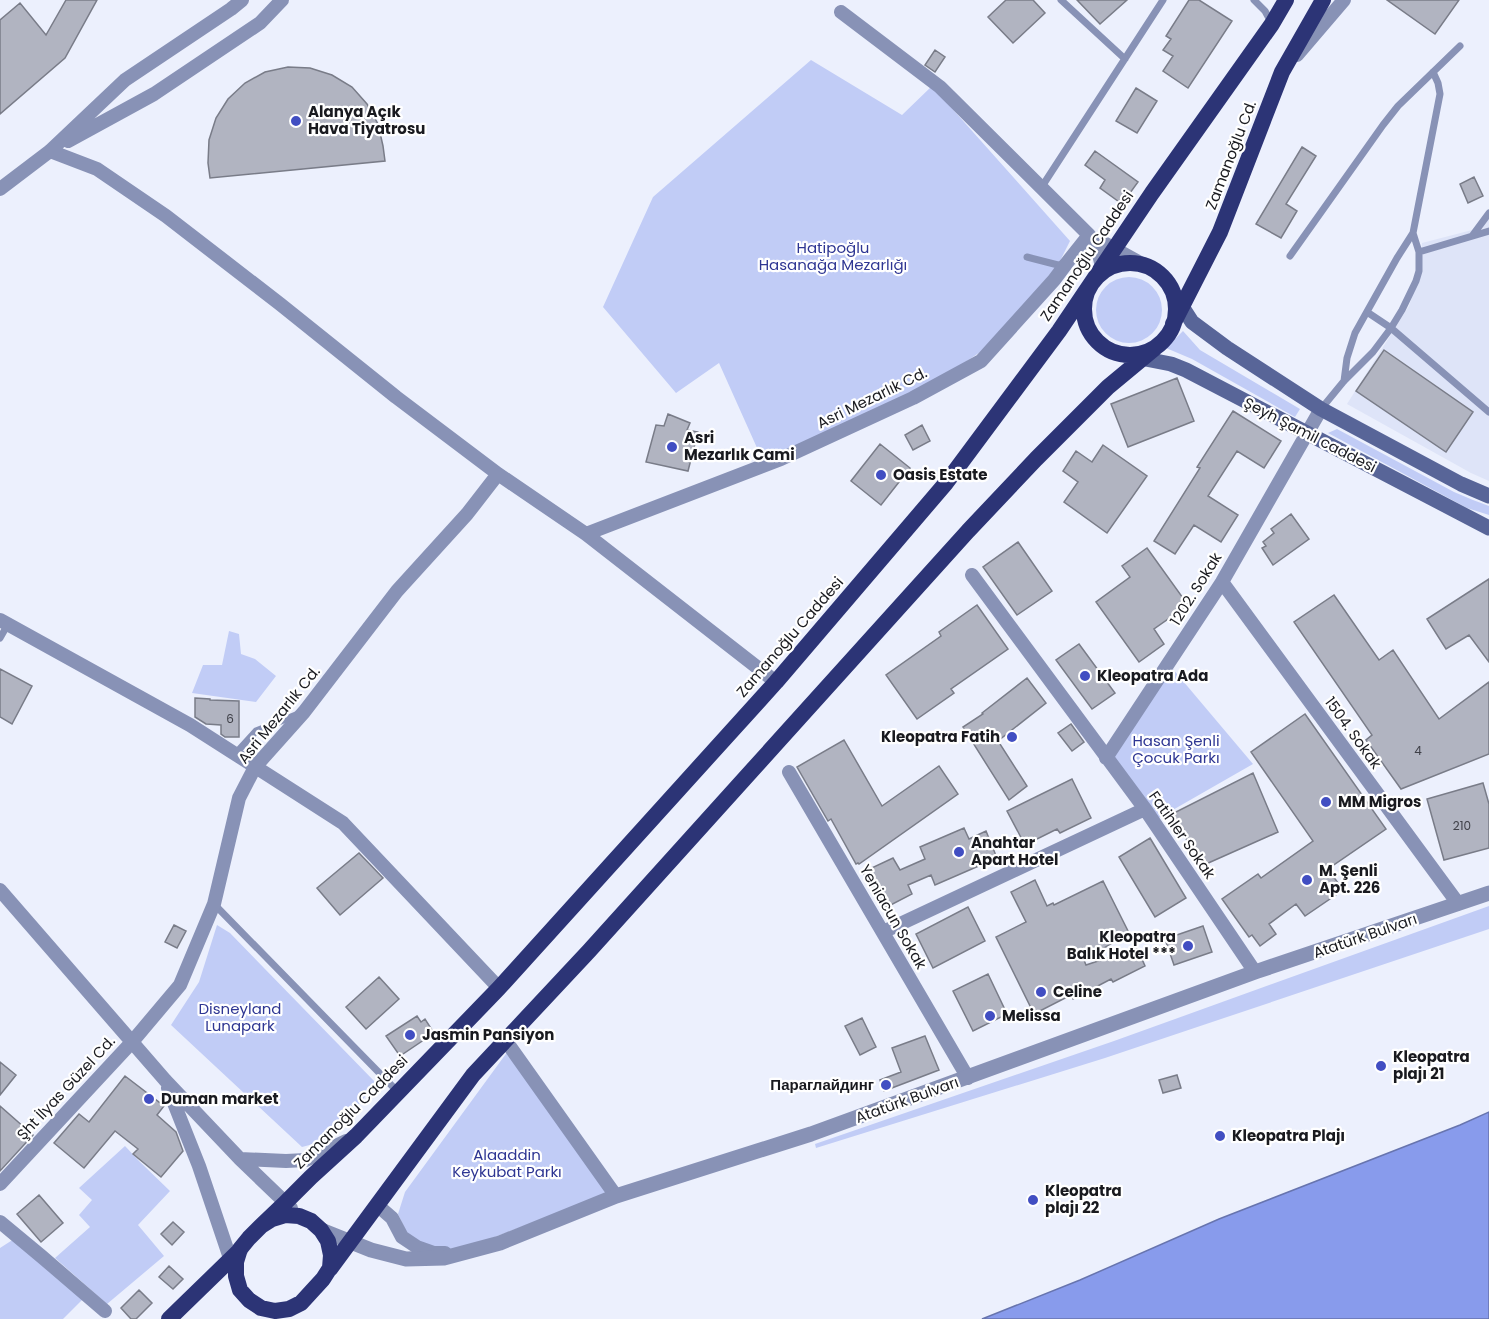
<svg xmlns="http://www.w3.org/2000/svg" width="1489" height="1319" font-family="Poppins,sans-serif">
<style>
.built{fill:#dee4f8}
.green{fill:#c1ccf6}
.water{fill:#889bec;stroke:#6774ae;stroke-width:1.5}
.building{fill:#b1b4c1;stroke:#797c88;stroke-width:1.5}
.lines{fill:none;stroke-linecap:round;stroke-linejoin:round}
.service{stroke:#8892b6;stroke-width:7}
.minor{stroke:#8892b6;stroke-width:14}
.tertiary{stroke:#8892b6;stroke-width:15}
.secondary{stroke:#586598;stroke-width:15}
.trunk{stroke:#2c3476;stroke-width:16}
.poi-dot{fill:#414ec2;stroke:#fff;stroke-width:2}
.labels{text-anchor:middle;stroke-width:4.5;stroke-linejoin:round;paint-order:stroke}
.number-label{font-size:12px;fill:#3f4048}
.poi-label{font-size:15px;font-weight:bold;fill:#191a1f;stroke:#fff;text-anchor:start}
.street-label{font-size:15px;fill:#191a1f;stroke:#fff}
.park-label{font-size:15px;fill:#2e3693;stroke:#fff}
</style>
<rect width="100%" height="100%" fill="#ecf0fd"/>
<path class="built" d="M1489,215v266l-18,-8 -124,-69 62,-98 11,-34 2,-29 50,-13z"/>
<path class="green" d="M811,60l91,55 30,-29 138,155 -12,24 -72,83 -32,22 -91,49 -101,40 -43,-96 -43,30 -73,-86 50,-110z
M1096 310a33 33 0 1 1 66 0a33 33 0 1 1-66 0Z
M1183,331l17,19 100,59 -5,8 -103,-58 -26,-11z
M1337,429l117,63 19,8 16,6v9l-22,-7 -139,-75z
M229,631l10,3 2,20 14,5 21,17 -20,26 -64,-9 11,-28h19z
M1172,668l81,96 -96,55 -45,-62z
M1489,906v23l-384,129 -289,90 -1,-4 299,-103z
M217,925l13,8 146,150 -24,30 -35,30 -15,4 -131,-122 28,-43z
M508,1051l100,143 -145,55h-28l-16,-8 -12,-8 -9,-19 7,-22z
M125,1146l15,16 30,29 -32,34 26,31 -57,48 -52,-46 35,-31 -11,-12 13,-15 -13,-12z
M14,1239l70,59 -21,21h-63v-71z"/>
<path class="water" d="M1489,1112v207h-507l98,-39 139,-61 241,-94z"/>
<path class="building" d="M66,0h31l-32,58 -65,56v-94l20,-17 26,32z
M1006,0h27l12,13 -32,30 -25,-26z
M1077,0h50l-27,24z
M1189,0h10l33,21 -44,67 -25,-17 10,-15 -10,-6 8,-11 -5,-3z
M1387,0h72l-24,34z
M935,50l10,7 -10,15 -10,-7z
M288,67l22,1 22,7 20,12 15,17 11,20 5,22 2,15 -175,17 -2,-15 1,-23 7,-22 12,-19 17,-16 20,-11z
M1136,88l21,13 -20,32 -21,-12z
M1302,147l14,9 -30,48 11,7 -16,27 -25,-14z
M1095,151l43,31 -16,22 -22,-16 5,-8 -20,-15z
M1474,177l9,19 -15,7 -8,-19z
M1384,350l89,62 -27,40 -90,-61z
M1177,378l17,43 -66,26 -17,-43z
M1233,411l48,30 -17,27 -27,-17 -29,45 30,19 -17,27 -27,-17 -19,29 -21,-13 46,-73 -3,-1z
M668,414l22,9 -3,7 11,2 -10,39 -42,-9 10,-37 8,1z
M922,425l8,16 -17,9 -8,-15z
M880,444l30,24 -29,37 -30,-24z
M1103,445l44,31 -40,57 -43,-31 14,-20 -15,-11 13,-20 16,11z
M1291,514l18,25 -36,26 -11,-17 4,-2 -3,-4 11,-9 -3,-4z
M1018,542l34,49 -35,24 -34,-48z
M1147,548l41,57 -34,24 10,15 -25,18 -43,-60 34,-25 -8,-11z
M1489,579v83l-20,-27 -23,14 -19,-30z
M1334,595l45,65 14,-10 46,69 50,-37v72l-88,35 -35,-49 6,-5 -78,-113z
M977,605l31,44 -57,40 3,4 -37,26 -31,-44 55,-39 -2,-4z
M1079,644l36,49 -23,16 -36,-49z
M0,669l32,17 -20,38 -12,-7z
M1027,678l19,25 -48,38 29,45 -18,14 -46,-73 20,-13 -1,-1z
M195,698l15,1v1l29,1v36h-14l-4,-3v-9l-15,-1 -11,-7z
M1305,714l81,115 -58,40 15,21 -38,26 -9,-12 -27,20 7,10 -16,12 -8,-11 -3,2 -27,-38 36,-25 3,4 52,-37 -62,-89z
M1071,724l13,18 -12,9 -14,-18z
M844,740l38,66 57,-40 19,28 -99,70 -1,-1 -2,1 -25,-45 -3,2 -31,-54z
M1253,773l25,59 -72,32 -38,-48z
M1072,779l19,39 -31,15 -3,-4 -32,16 -18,-34z
M1483,783l6,21v44l-45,12 -17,-61z
M964,828l5,11 17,-8 11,27 -62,27 -4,-10 -23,10 4,9 -29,15 -20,-37 30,-14 7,12 25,-11 -5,-12z
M1150,838l36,60 -31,19 -36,-60z
M359,853l24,25 -43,37 -23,-27z
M1035,880l12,26 6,-3 1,2 49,-24 26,52 -45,27 2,5 51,-17 8,18 -32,16 -2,-3 -38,20 -2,-4 -37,19 -38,-77 30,-15 -15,-30z
M968,907l17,34 -52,27 -17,-34z
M174,925l12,6 -9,17 -12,-6z
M1203,926l9,26 -38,13 -9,-26z
M988,974l19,40 -34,17 -20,-40z
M379,977l20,22 -33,30 -20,-22z
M417,1016l4,6 4,-3 9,14 -34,23 -14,-20z
M862,1018l14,29 -16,8 -15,-29z
M925,1036l14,34 -55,21 -4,-11 21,-8 -9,-24z
M0,1062l16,13 -16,20z
M1177,1075l4,13 -18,5 -4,-13z
M125,1076l39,30 -7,9 19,17 7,19 -22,26 -28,-23 5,-5 -23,-18 -31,37 -30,-25 25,-29 10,8z
M0,1106l33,29 -33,36z
M39,1195l24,28 -22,19 -24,-28z
M173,1222l11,10 -12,13 -11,-11z
M169,1266l14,13 -10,10 -14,-12z
M139,1290l13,13 -16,16h-5l-10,-11z"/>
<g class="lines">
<path class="service" d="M1061,0l64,59
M1254,0l11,11 6,11
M1041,188l122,-188
M1472,236l17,-23
M1419,252l70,-21
M1290,256l93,-131 15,-19 62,-60
M1027,257l31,8 8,-1
M1367,312l24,16 98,84
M1344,381l3,-23 8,-25 42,-75 16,-25 27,-139 -2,-11 -5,-11
M1321,409l23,-28 29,-29 18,-24 11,-18 14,-29 3,-10v-19l-6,-19
M0,638l8,-14
M235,754l21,-23 40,-16
M214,904l184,188"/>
<path class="minor" d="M841,12l99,75 149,148 9,15 4,17
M1297,55l47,-55
M68,141l86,-47 106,-71 22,-23
M50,151l47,18 69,47 114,88 116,93 102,77 88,60 190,148
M0,189l50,-38 75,-71 106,-71 11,-9
M1106,244l36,20
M586,534l195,-75 132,-61 68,-37 73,-81 12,-16 23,-29
M972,575l173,234 110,163
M1222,582l232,316 3,6
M0,620l190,105 153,98 156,165
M1106,758l116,-176 99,-173
M789,772l179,306
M0,890l165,190 75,79 51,49
M883,932l262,-123
M506,1041l110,155
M168,1088l31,78 34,101
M240,1159l46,2 20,-1 40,-19
M0,1184l132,-142 48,-57 34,-81 25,-106 16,-31 49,-55 93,-121 70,-77 31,-40
M377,1205l15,13 10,19 15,10 17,6h11
M0,1222l41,34 64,55"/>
<path class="tertiary" d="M321,1230l50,20 35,9 38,-1 56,-15 116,-47 195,-62 444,-162 234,-79"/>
<path class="secondary" d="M1174,294l18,28 35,26 94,61 140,75 28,12
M1125,355l46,9 15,6 303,158"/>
<path class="trunk" d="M1084 309a46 46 0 1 1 92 0a46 46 0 1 1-92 0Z
M1173,324l47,-92 62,-160 41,-72
M261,1226l11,-7 13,-4 14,1 12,5 10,9 7,11 3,14 -1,13 -7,11 -22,24 -12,6 -14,2 -14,-3 -12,-8 -9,-10 -4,-14v-14l4,-13 9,-11 12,-12 24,-23 26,-26 45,-41 143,-148 277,-306 170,-199 113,-152 93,-138 120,-169 14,-24
M330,1269l143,-194 116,-124 379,-420 68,-72 72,-72 47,-39
M169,1319l71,-69"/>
</g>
<g class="poi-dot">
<circle cx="296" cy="121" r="6"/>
<circle cx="672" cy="447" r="6"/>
<circle cx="881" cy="475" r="6"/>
<circle cx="1085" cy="676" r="6"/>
<circle cx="1012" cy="737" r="6"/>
<circle cx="1326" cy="802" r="6"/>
<circle cx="959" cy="852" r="6"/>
<circle cx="1307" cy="880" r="6"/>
<circle cx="1188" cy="946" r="6"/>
<circle cx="1041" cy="992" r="6"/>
<circle cx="990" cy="1016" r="6"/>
<circle cx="410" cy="1035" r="6"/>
<circle cx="1381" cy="1066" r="6"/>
<circle cx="886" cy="1085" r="6"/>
<circle cx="149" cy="1099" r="6"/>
<circle cx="1220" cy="1136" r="6"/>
<circle cx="1033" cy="1200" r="6"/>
</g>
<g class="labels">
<g class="number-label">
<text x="230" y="723">6</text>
<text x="1418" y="755">4</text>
<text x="1462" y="830">210</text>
</g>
<g class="poi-label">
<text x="308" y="117">Alanya Açık<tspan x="308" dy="17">Hava Tiyatrosu</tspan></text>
<text x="684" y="443">Asri<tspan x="684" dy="17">Mezarlık Cami</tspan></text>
<text x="893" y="480">Oasis Estate</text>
<text x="1097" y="681">Kleopatra Ada</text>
<text x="1000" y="742" text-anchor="end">Kleopatra Fatih</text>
<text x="1338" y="807">MM Migros</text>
<text x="971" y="848">Anahtar<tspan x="971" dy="17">Apart Hotel</tspan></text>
<text x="1319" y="876">M. Şenli<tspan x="1319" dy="17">Apt. 226</tspan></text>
<text x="1176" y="942" text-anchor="end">Kleopatra<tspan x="1176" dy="17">Balık Hotel ***</tspan></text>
<text x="1053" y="997">Celine</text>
<text x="1002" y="1021">Melissa</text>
<text x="422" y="1040">Jasmin Pansiyon</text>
<text x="1393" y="1062">Kleopatra<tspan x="1393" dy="17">plajı 21</tspan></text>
<text x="874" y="1090" text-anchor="end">Параглайдинг</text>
<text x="161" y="1104">Duman market</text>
<text x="1232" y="1141">Kleopatra Plajı</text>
<text x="1045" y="1196">Kleopatra<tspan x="1045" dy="17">plajı 22</tspan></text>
</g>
<g class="street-label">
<text transform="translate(1231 155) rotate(-69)" y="5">Zamanoğlu Cd.</text>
<text transform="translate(1087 256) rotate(-56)" y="5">Zamanoğlu Caddesi</text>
<text transform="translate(872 398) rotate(-26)" y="5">Asri Mezarlık Cd.</text>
<text transform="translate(1310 435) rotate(27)" y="5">Şeyh Şamil caddesi</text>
<text transform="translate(1196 589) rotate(-58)" y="5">1202. Sokak</text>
<text transform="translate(790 637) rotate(-49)" y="5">Zamanoğlu Caddesi</text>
<text transform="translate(279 715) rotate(-51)" y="5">Asri Mezarlık Cd.</text>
<text transform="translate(1353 733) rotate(54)" y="5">1504. Sokak</text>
<text transform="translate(1182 835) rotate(55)" y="5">Fatihler Sokak</text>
<text transform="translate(893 917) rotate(60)" y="5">Yeniacun Sokak</text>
<text transform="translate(1365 936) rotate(-19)" y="5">Atatürk Bulvarı</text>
<text transform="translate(66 1088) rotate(-47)" y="5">Şht İlyas Güzel Cd.</text>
<text transform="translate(907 1100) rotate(-20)" y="5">Atatürk Bulvarı</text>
<text transform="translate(351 1112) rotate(-45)" y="5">Zamanoğlu Caddesi</text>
</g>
<g class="park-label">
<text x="833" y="253">Hatipoğlu<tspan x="833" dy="17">Hasanağa Mezarlığı</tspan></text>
<text x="1176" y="746">Hasan Şenli<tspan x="1176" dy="17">Çocuk Parkı</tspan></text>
<text x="240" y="1014">Disneyland<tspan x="240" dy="17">Lunapark</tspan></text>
<text x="507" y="1160">Alaaddin<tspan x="507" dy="17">Keykubat Parkı</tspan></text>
</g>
</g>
</svg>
